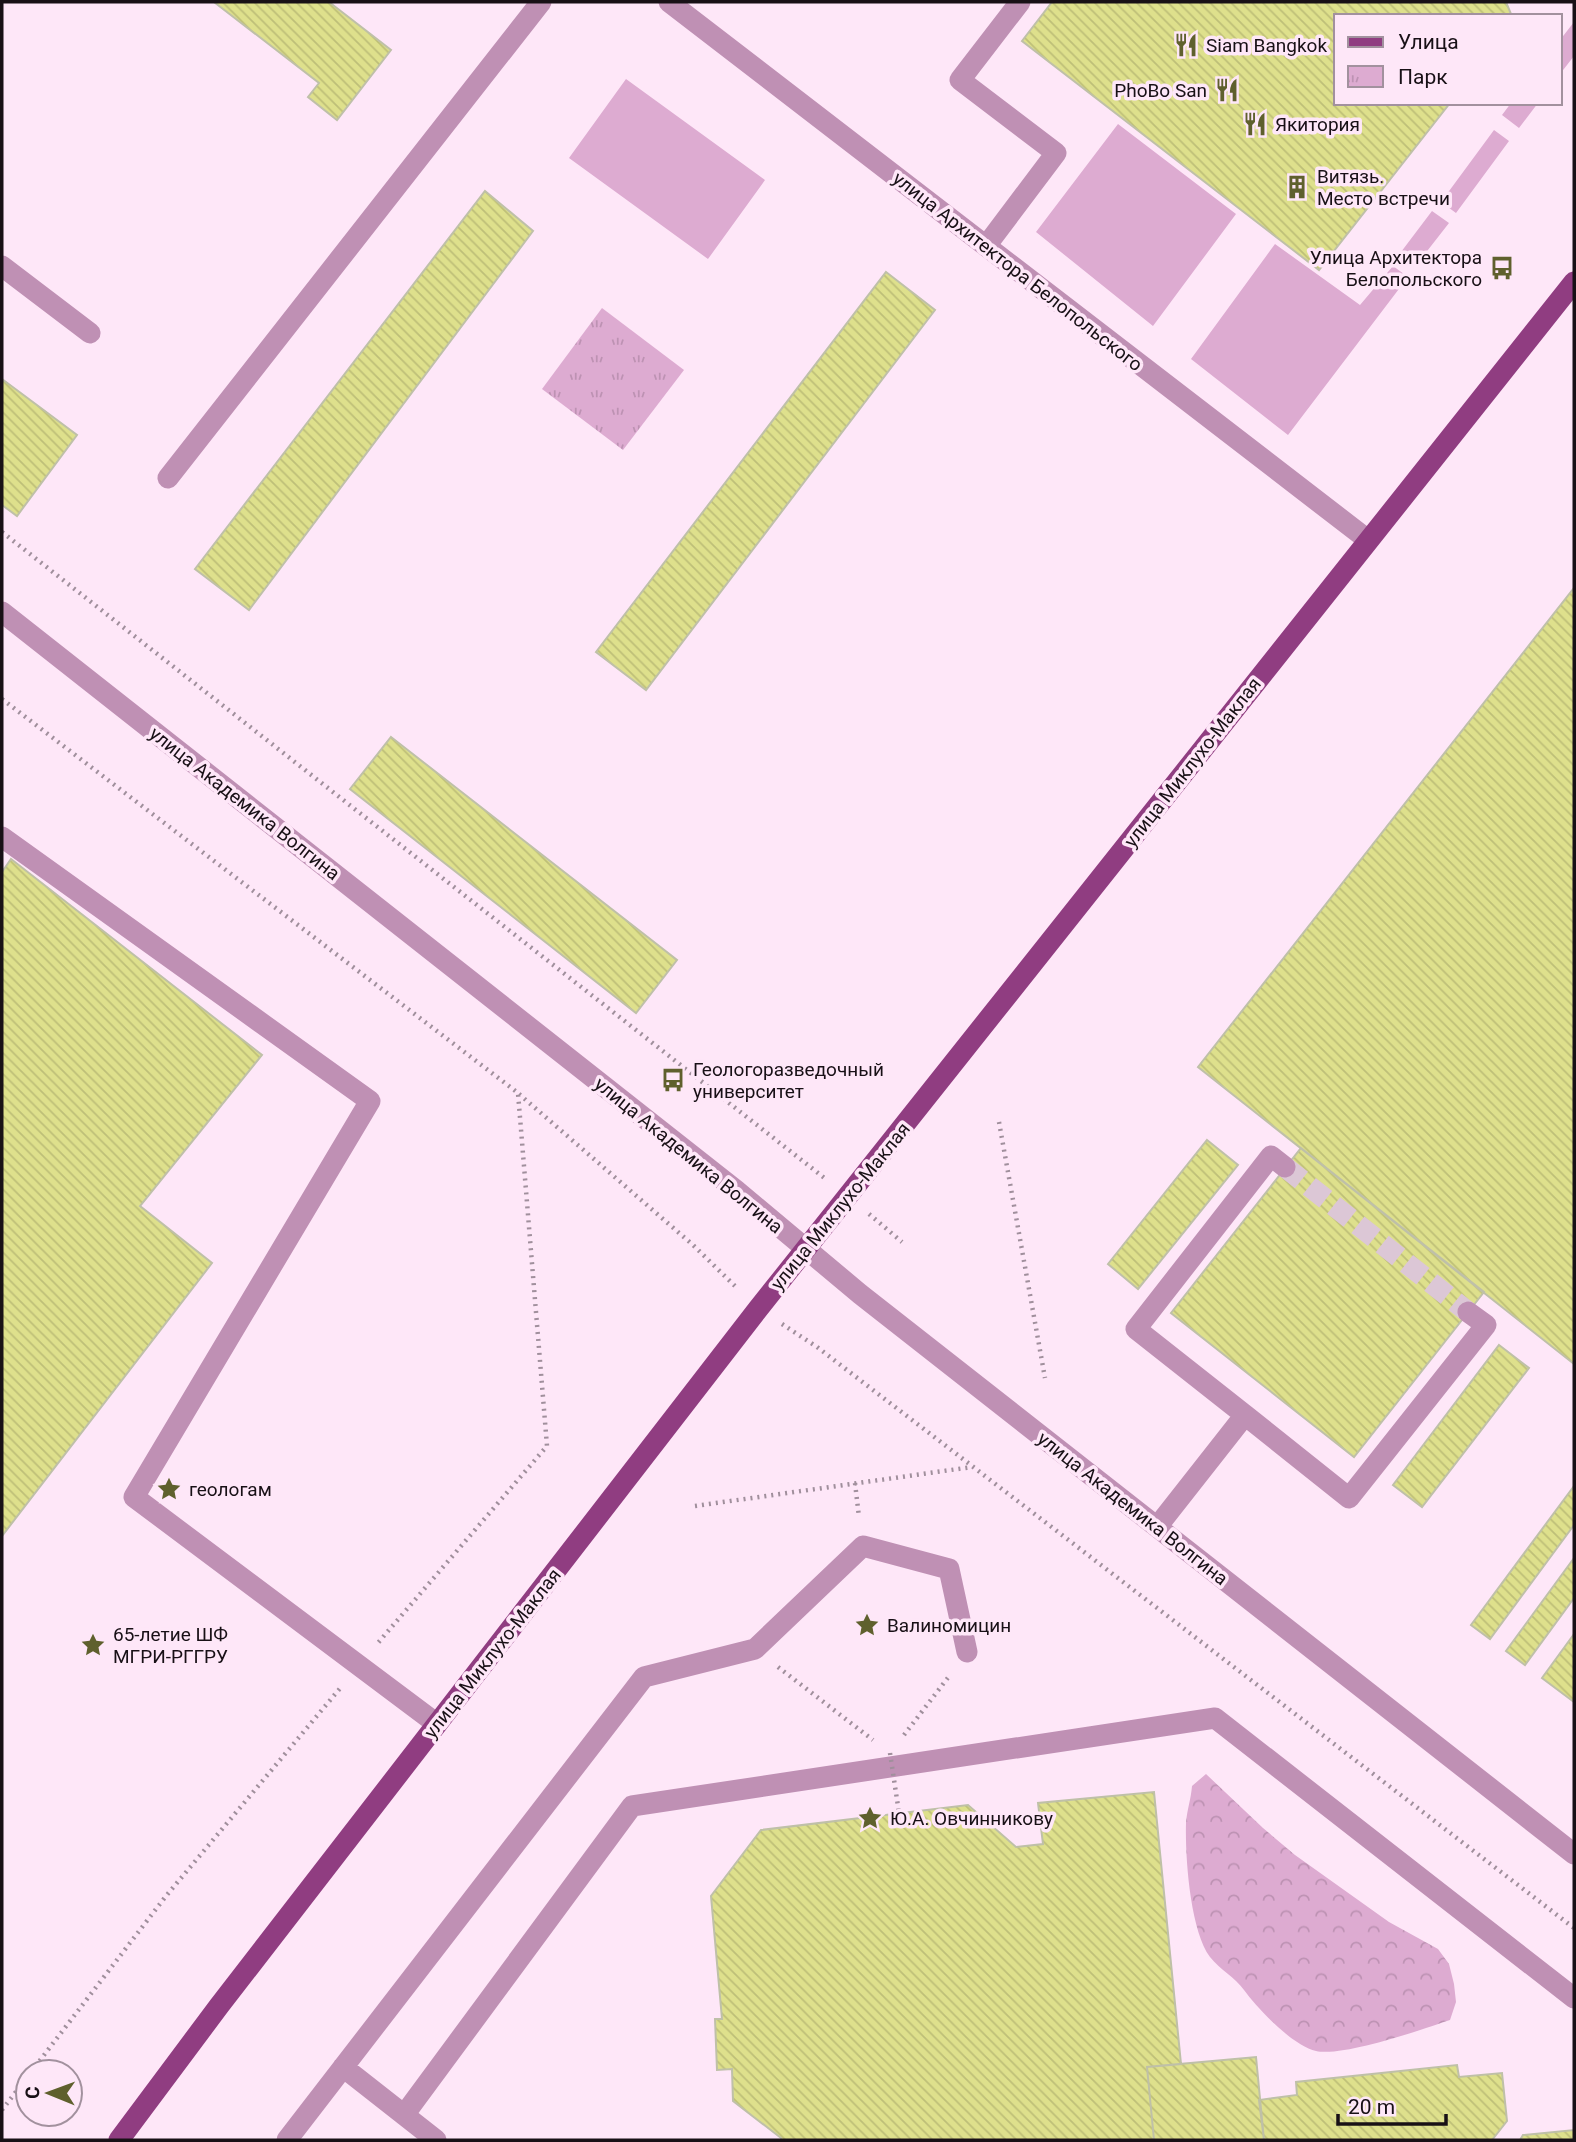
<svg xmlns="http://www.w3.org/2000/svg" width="1576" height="2142" font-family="Roboto,sans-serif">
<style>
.green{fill:#ddabd1}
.forest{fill:url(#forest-crowns)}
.park{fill:url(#park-tufts)}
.building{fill:url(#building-back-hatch);stroke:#bfc0a8;stroke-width:2}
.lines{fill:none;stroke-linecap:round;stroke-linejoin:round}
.minor-tunnel{stroke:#dcc7d6;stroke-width:21;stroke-dasharray:21 10;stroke-linecap:butt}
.path{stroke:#a08f9c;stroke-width:4.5;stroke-dasharray:2 5;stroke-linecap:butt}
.minor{stroke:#bf90b4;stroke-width:21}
.major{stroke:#903d81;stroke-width:21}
.path-bridge{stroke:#a08f9c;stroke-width:4.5;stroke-dasharray:2 5;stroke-linecap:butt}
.labels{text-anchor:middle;stroke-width:7;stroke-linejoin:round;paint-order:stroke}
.poi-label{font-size:19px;fill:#181016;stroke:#fee7f8;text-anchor:start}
.street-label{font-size:19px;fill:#181016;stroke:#fee7f8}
</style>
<defs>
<pattern id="forest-crowns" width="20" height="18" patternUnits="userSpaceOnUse" patternTransform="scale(1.75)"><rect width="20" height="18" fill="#ddabd1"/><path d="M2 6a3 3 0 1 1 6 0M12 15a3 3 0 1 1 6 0" fill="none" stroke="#bd92b3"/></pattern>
<pattern id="park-tufts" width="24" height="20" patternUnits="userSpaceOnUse" patternTransform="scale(1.75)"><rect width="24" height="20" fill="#ddabd1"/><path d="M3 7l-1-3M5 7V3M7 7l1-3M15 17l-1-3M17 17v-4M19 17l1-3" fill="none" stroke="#bd92b3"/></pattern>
<pattern id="building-back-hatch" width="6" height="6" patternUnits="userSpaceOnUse" patternTransform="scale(1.75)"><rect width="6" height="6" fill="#dee08c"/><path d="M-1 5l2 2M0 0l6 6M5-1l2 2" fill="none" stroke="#bebf78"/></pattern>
</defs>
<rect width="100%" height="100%" fill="#fee7f8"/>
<path class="green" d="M1574,22v34l-14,18v-34z
M626,79l139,101 -57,79 -139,-101z
M1511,103h27l-19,25 -17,-13z
M1118,124l118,90 -83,112 -117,-94z
M1494,130l15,11 -53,72 -15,-11z
M1432,211l17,12 -32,41 -16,-12z
M1275,244l85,61 33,-39 15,11 -120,158 -97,-76z"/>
<path class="forest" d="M1206,1774l57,54 32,27 94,67 49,27 11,15 5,20 2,18 -6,18c-29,10 -107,37 -134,31 -23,-5 -58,-42 -72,-61 -9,-13 -24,-20 -34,-33 -20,-27 -25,-101 -24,-134 1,-13 5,-24 6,-37z"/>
<path class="park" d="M602,308l82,62 -61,80 -81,-61z"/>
<path class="building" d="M214,2h115l62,48 -54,70 -29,-23 11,-14z
M1052,2h454l5,12 -1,2h-174v87h114l-131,167 -297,-229z
M485,191l48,40 -284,379 -54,-41z
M886,272l49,38 -289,380 -50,-38z
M2,379l75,56 -60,81 -15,-11z
M1574,588v776l-376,-297z
M391,737l286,223 -41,53 -286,-224z
M11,859l251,196 -122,151 72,57 -210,273v-664z
M1207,1140l31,25 -100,124 -30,-25z
M1301,1148l183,144 -130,165 -183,-144z
M1499,1345l30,23 -107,139 -29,-22z
M1574,1486v39l-84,114 -19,-14z
M1574,1558v40l-49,67 -19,-14z
M1574,1634v68l-32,-24z
M1154,1792l27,272 -34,3 7,73h-373v-2l-48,-37 -1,-32 -15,1 -2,-51h7l-11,-123 50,-66 207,-25 48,42 27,-3 -5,-41z
M1256,2057l8,83h-110l-7,-73z
M1457,2065l2,12 43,-4 5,48 -15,19h-228l-5,-40 38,-5 -1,-13z
M1574,2130v10h-54l3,-5z"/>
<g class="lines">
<path class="minor-tunnel" d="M1285,1167l183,145"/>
<path class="path" d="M2,532l825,648
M2,699l516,394 29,353 -170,198
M519,1094l174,151 44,43
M999,1122l46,256
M869,1214l33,28
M782,1324l35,23 757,581
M855,1483l4,34
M695,1506l277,-39
M778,1667l95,73
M904,1735l46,-60
M31,2072l135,-176 176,-210
M2,2110l26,-34"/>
<path class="minor" d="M669,2l699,538
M986,246l70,-93 -96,-73 60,-78
M2,266l88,67
M168,478l373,-476
M2,612l735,579 123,103 714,560
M2,837l368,264 -236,396 303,227
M1245,1415l-109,-86 135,-173 14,11
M1157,1527l88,-112 104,83 137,-173 -18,-13
M343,2067l93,73
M404,2115l228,-309 583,-88 359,280
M287,2140l357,-463 111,-28 108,-103 86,23 18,83"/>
<path class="major" d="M119,2140l100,-134 539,-697 816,-1027"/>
<path class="path-bridge" d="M890,1753l9,60"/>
</g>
<defs>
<g id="restaurant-bare" transform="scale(1.89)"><path d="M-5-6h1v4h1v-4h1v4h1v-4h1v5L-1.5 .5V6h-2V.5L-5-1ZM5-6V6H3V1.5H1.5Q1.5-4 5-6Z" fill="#5f602d" stroke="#fee7f8" stroke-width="2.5" paint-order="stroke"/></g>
<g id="building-bare" transform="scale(1.89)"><path d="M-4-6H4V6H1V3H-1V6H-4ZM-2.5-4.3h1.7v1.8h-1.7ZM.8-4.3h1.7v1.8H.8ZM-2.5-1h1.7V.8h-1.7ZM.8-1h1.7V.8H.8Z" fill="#5f602d" stroke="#fee7f8" stroke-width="2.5" paint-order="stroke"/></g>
<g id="bus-bare" transform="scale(1.89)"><path d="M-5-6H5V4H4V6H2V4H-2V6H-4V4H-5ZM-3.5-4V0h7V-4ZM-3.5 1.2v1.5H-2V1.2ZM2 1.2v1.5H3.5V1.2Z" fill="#5f602d" stroke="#fee7f8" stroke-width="2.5" paint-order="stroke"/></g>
<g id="sight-bare" transform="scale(1.89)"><path d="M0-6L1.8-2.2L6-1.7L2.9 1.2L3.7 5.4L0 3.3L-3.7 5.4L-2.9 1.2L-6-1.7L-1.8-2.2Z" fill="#5f602d" stroke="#fee7f8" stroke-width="2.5" paint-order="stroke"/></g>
</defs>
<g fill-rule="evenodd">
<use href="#restaurant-bare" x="1186" y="45"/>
<use href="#restaurant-bare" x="1227" y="90"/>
<use href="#restaurant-bare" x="1255" y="124"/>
<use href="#building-bare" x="1297" y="187"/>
<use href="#bus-bare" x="1502" y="268"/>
<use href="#bus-bare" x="673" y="1080"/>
<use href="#sight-bare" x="169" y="1489"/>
<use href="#sight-bare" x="867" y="1625"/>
<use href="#sight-bare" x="93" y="1645"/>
<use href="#sight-bare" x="870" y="1818"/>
</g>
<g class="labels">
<g class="poi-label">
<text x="1206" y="52">Siam Bangkok</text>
<text x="1207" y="97" text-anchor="end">PhoBo San</text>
<text x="1275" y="131">Якитория</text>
<text x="1317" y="183">Витязь.<tspan x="1317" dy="22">Место встречи</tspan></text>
<text x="1482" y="264" text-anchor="end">Улица Архитектора<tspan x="1482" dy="22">Белопольского</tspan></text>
<text x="693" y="1076">Геологоразведочный<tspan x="693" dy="22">университет</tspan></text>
<text x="189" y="1496">геологам</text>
<text x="887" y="1632">Валиномицин</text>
<text x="113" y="1641">65-летие ШФ<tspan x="113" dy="22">МГРИ-РГГРУ</tspan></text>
<text x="890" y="1825">Ю.А. Овчинникову</text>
</g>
<g class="street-label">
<text transform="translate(1018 271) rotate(38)" y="7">улица Архитектора Белопольского</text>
<text transform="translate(1192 762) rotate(-52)" y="7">улица Миклухо-Маклая</text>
<text transform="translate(245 803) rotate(38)" y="7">улица Академика Волгина</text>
<text transform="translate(689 1155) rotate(39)" y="7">улица Академика Волгина</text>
<text transform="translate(840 1206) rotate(-51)" y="7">улица Миклухо-Маклая</text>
<text transform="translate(1133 1508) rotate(38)" y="7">улица Академика Волгина</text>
<text transform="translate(492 1653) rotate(-52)" y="7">улица Миклухо-Маклая</text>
</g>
</g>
<rect width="1576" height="2142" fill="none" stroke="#181016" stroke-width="7"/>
<rect x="1334" y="14" width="228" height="91" fill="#fee7f8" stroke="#a2919e" stroke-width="2"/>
<rect x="1348" y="37" width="35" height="10" fill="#903d81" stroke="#a2919e" stroke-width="2"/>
<text x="1398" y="49" font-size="21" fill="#181016">Улица</text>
<rect x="1348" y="66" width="35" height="21" fill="url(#park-tufts)" stroke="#a2919e" stroke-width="2"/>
<text x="1398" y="84" font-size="21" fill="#181016">Парк</text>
<g transform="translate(49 2093) rotate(271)"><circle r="33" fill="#fee7f8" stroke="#a2919e" stroke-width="2"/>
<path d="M0-5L12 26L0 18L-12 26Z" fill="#5f602d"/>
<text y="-10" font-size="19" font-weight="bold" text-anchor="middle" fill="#181016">С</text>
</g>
<path d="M1338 2114v10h108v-10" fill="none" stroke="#181016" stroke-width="3.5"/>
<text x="1348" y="2114" font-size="21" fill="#181016" stroke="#fee7f8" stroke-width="5" paint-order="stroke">20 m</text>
</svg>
